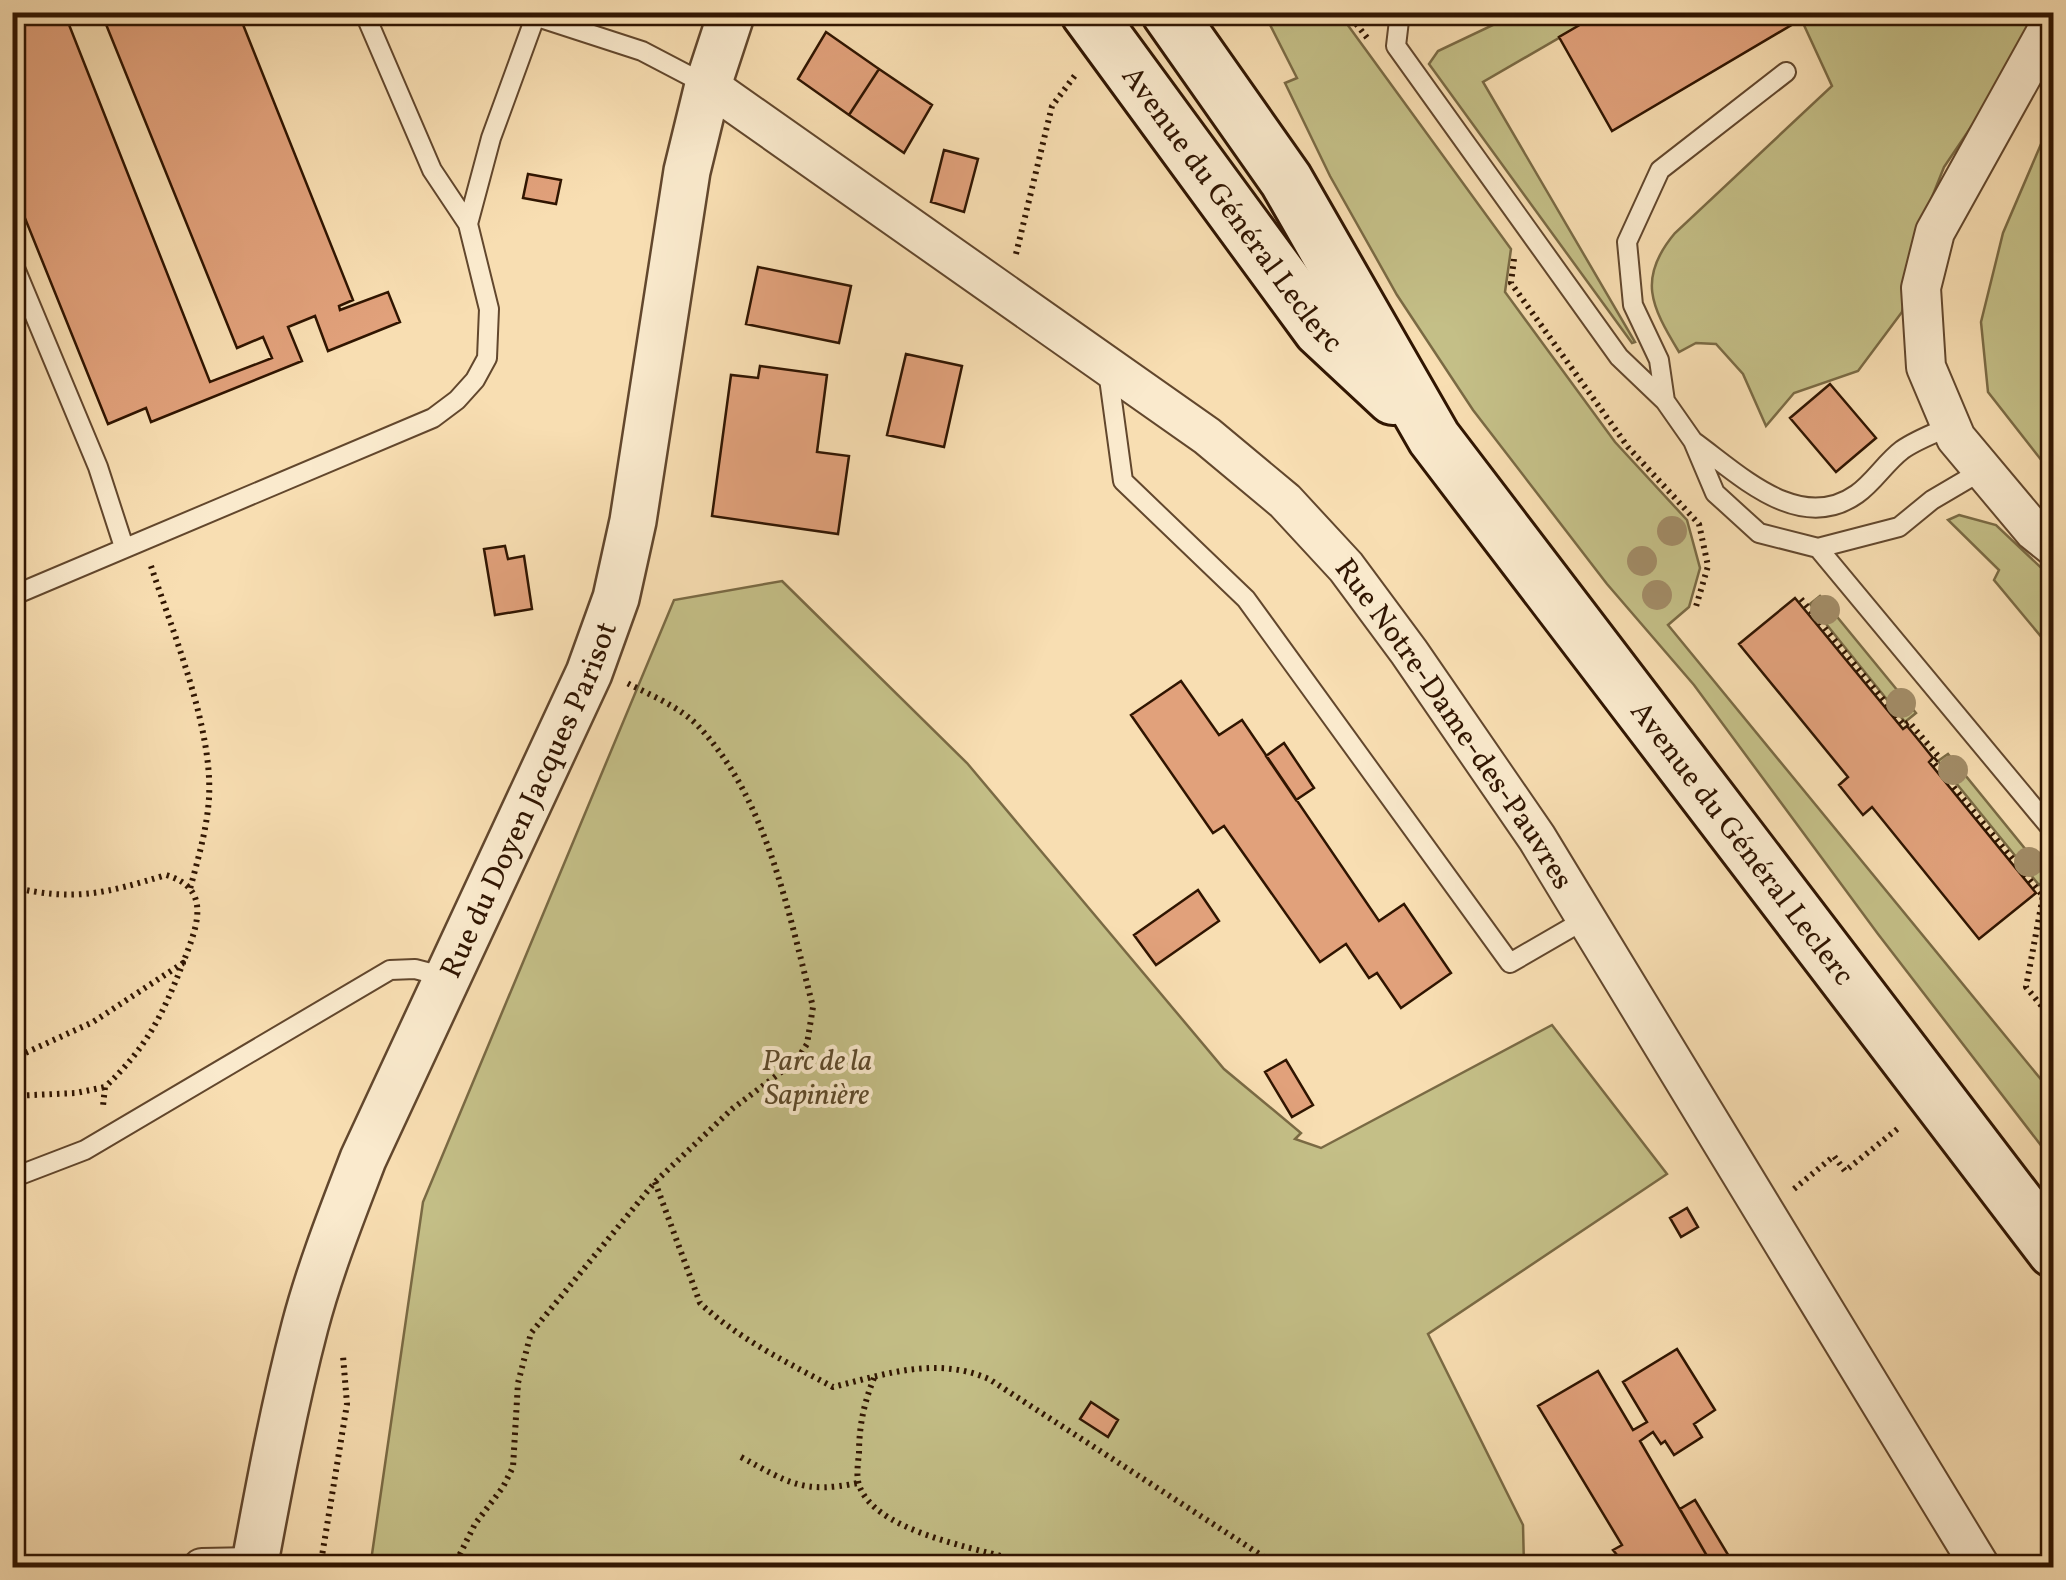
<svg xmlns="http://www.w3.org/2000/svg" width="2066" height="1580" font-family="Vollkorn,serif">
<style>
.green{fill:#c4bf87;stroke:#7a6a44;stroke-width:2.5}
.building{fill:#e1a17b;stroke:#301501;stroke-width:2.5}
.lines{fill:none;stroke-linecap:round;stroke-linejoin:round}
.service-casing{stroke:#62472d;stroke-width:22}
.minor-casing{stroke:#62472d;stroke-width:42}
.tertiary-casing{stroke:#62472d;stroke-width:50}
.secondary-casing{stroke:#301501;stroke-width:58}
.path{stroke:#301501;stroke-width:6;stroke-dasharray:2.5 5;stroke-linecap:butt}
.service{stroke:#faeacd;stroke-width:18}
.minor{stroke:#faeacd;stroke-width:38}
.tertiary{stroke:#faeacd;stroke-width:45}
.secondary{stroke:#faeacd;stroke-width:52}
.tree{fill:#a28c67}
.labels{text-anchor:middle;stroke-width:8;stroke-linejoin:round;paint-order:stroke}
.street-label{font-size:30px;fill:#301501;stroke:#faeacd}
.park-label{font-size:30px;font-style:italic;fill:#5c4829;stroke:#faeacd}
</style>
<rect width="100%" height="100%" fill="#f8deb2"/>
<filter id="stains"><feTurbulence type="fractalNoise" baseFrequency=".002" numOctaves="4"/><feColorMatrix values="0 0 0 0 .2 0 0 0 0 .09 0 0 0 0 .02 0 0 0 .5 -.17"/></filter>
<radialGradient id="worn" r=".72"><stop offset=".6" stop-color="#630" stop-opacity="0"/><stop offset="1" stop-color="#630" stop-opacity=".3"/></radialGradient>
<path class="green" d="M1264,13h75l172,236 -6,43 110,150 72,78 13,48 -11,39 -21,18 385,469v67l-175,-227 -184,-249 -87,-101 -134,-174 -76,-115 -67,-119 -45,-93 12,-5z
M1518,13h84l-119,69 152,260 -3,1 -203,-279 9,-13z
M1812,13h222l-38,77 -52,77 -26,65 -16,80 -44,59 -64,22 -28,33 -23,-52 -27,-30 -20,-1 -17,9c-28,-46 -42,-74 -4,-119l157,-147 -29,-63z
M2053,116v359l-65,-83 -7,-70 22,-89z
M1959,515l37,10 57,54v72l-59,-71 5,-10 -51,-50z
M782,581l185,182 257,306 77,64 -6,6 26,9 231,-123 115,149 -239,160 95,191 1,42 -1154,1 53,-366 251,-602z
M1820,596l96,117 -11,9 -95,-118z
M1948,754l100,123 -9,8 -101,-124z"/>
<path class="building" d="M12,12h52l146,370 62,-24 -9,-21 -26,11 -136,-336h137l115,288 -14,6 1,4 48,-18 12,30 -72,29 -13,-35 -27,11 14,34 -151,61 -5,-14 -38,16 -96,-238z
M1602,12h194l4,8 -188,111 -53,-94z
M826,32l53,37 -30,46 -51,-36z
M879,69l53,36 -28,48 -55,-38z
M944,150l34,9 -14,53 -33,-10z
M528,174l33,6 -5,24 -33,-6z
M758,267l93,19 -12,57 -93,-19z
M906,354l56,12 -18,81 -57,-12z
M760,366l67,9 -10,77 32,4 -11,78 -126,-18 19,-141 27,3z
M1830,384l46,54 -40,34 -46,-54z
M505,546l3,13 16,-3 8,53 -37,6 -11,-66z
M1795,598l108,131 4,-3 14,17 12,15 -4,4 107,131 -57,46 -107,-132 -9,8 -24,-30 9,-8 -109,-133z
M1181,681l38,54 23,-15 137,201 25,-17 47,69 -50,35 -24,-35 -8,5 -23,-34 -26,18 -96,-136 -11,7 -82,-118z
M1284,743l30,45 -18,12 -30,-44z
M1198,890l21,31 -63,44 -22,-30z
M1286,1060l27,45 -21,12 -27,-45z
M1687,1208l11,19 -17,10 -11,-19z
M1677,1349l38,61 -21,14 8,13 -28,18 -9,-14 -4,3 -8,-12 -13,9 74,127h-97l-6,-9 6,-4 -4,-5 9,-5 -84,-139 60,-35 35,59 14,-8 -24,-40z
M1091,1402l27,18 -10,17 -28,-18z
M1695,1500l41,68h-22l-34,-59z"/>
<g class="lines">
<g class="service-casing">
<path id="service" d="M522,12l120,39 65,34
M1400,12l-4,34 223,311 46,44 28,40 22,52 44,40 59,15 81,-21 33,-27 51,-30
M468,224l23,-86 46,-126
M12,261l86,206 26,80
M1108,371l15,110 123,118 264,364 76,-44
M1665,401l-6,-41 -26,-55 -6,-63 33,-72 126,-98
M1693,441c46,33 106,94 164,53 17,-12 28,-31 45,-44 14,-10 33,-17 49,-24
M1818,548l236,284
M12,596l421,-178 24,-18 18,-20 12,-22 2,-49 -21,-85 -36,-54 -68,-158
M12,1178l73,-28 305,-180 25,-1 31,8"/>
</g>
<g class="minor-casing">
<g id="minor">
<path d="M2054,18l-119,214 -14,56 5,79 30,71 78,93 20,16"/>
<path id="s1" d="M708,85l499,351 78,65 61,66 63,85 128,186 444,730"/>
<path d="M202,1568l52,-1"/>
</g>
</g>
<g class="tertiary-casing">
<g id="tertiary">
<path id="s2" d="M254,1568c15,-81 30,-162 51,-242 15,-57 37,-112 58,-167l226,-486 27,-75 17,-77 54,-350 21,-86 24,-73"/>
</g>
</g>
<g class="secondary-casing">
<g id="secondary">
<path id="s3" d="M1087,12l233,318 73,68"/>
<path id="s4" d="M1168,12l118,168 148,258 620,813"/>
</g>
</g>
<path class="path" d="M1347,12l21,27
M1016,254l36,-148 24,-32
M1514,259l-3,24 117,164 71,77 9,42 -13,44
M151,566c22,67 62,162 58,232 -2,31 -11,61 -19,91
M1801,599l103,126 5,-3 30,35 -6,5 110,134 -17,91 28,34
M12,887c63,15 94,6 154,-12 48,14 30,54 17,88
M12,1059l81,-37 90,-59c-21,53 -36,84 -78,124l-2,19
M12,1096l64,-3 29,-6
M655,1182l45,121c37,35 88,60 133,84 53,-13 103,-31 156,-8l292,189
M1794,1189l40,-33 11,15 56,-45
M874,1378c-10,25 -15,48 -15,75 -1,10 -3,23 0,32 15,45 108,61 149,73l10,10
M741,1457c48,26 62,37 117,26
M320,1568l27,-164 -4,-48
M453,1568l22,-44 28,-37 10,-20 5,-84 13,-50 124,-151 77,-73 64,-48 11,-17 6,-37c-24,-93 -46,-207 -113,-279 -19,-21 -48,-32 -73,-45"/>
<use href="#service" class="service"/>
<use href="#minor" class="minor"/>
<use href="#tertiary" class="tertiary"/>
<use href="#secondary" class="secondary"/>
</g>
<g class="tree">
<circle cx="1672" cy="531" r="15"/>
<circle cx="1642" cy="561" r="15"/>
<circle cx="1657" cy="595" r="15"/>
<circle cx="1825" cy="610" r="15"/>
<circle cx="1901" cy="703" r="15"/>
<circle cx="1953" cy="770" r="15"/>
<circle cx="2029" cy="862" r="15"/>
</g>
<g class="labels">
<g class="street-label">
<text dy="10" stroke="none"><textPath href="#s3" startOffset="245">Avenue du Général Leclerc</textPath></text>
<text dy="10" stroke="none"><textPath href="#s1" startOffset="992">Rue Notre-Dame-des-Pauvres</textPath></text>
<text dy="10" stroke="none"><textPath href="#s2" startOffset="820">Rue du Doyen Jacques Parisot</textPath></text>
<text dy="10" stroke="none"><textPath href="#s4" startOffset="1012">Avenue du Général Leclerc</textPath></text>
</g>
<g class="park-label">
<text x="817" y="1070">Parc de la<tspan x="817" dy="34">Sapinière</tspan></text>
</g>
</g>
<rect width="2066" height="1580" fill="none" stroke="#f8deb2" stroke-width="50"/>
<rect x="15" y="15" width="2036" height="1550" fill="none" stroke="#301501" stroke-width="5"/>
<rect x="25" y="25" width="2016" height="1530" fill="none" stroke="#301501" stroke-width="2.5"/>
<rect width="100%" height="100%" filter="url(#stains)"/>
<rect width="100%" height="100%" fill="url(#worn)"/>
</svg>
